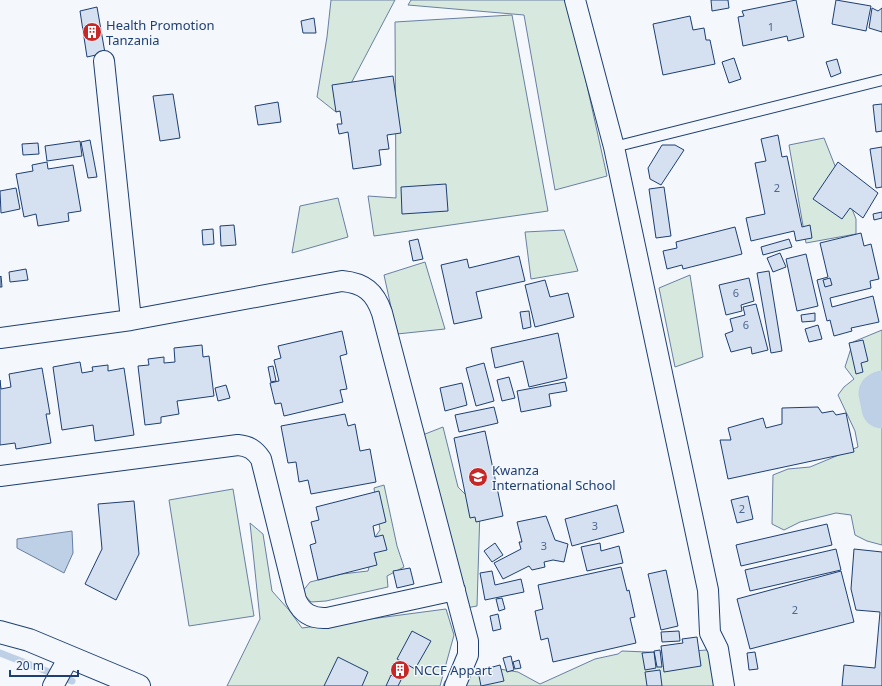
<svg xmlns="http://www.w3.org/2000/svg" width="882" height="686" font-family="'Noto Sans',sans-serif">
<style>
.green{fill:#d7e8df;stroke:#687fa3}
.water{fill:#bed0e5;stroke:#687fa3}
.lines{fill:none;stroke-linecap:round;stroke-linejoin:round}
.stream{stroke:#bed0e5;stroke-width:7}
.river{stroke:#bed0e5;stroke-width:41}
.building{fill:#d5e0f0;stroke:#1d3f73}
.service-casing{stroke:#1d3f73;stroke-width:12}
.minor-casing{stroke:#1d3f73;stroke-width:22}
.tertiary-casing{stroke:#1d3f73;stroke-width:24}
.service{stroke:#f4f7fb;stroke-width:10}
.minor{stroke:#f4f7fb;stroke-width:20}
.tertiary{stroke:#f4f7fb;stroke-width:22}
.labels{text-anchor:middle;stroke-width:3;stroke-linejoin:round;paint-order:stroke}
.number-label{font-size:11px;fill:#4b6792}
.poi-label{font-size:13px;fill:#1d3f73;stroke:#f4f7fb;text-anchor:start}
</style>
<rect width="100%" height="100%" fill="#f4f7fb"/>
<path class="green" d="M331,0h64l-59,112 -19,-15 10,-60z
M411,0h157l39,176 -52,14 -31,-175 -116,-10z
M512,15l36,196 -174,25 -6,-40 28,2 -1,-176z
M824,138l32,81v15l-50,9 -17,-98z
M338,198l10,39 -56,16 8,-47z
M564,230l14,41 -47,8 -6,-47z
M425,262l20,67 -48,5 -13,-59z
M690,275l13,82 -28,10 -16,-79z
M882,330v215l-15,-4 -12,-6 -4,-20 -15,-2 -36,9 -16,8 -12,-6 1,-49 15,-6 22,-2 48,-20 -3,-16 -17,-36 6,-8 10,-8 -9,-12 8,-25z
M443,427l15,60 22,22 -3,97 -11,2 -46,-172z
M384,485l13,61 7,21 -17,9 1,11 -62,14 -15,1 -9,-10 8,-10 32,-8 26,-3 4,-15 1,-16 7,-10 -6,-42z
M233,489l21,127 -65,10 -20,-126z
M250,523l13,11 9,57 17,19 13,18 144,-19 8,26 -14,51h-213l33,-67z
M718,649l11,37h-286l2,-5 14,-4v-2l34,-7 25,4 22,12 55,-25 23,-5 4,-3 49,2z"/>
<path class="water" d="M72,531l1,22 -9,20 -47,-25v-9z"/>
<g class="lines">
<path class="stream" d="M0,653l72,28"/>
<path class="river" d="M882,391l-3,2 3,15"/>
</g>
<path class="building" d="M711,0h17l1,8 -17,3z
M796,0l8,37 -16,4 -1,-5 -44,10 -5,-29 6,-1 -2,-5z
M836,0l35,6 -5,25 -34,-7z
M97,7l8,46 -18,4 -7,-46z
M872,8l6,3 4,-3v24l-13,-4z
M690,16l3,14 11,-2 2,12h4l5,24 -52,11 -10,-51z
M314,18l2,15h-13l-2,-12z
M734,58l7,21 -12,4 -7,-21z
M837,59l4,14 -10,4 -5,-15z
M393,76l8,57 -14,2 2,14 -10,1 2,15 -28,4 -5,-37 -9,2 -2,-10h5l-2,-13 -4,1 -4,-27z
M173,94l7,44 -20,3 -7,-45z
M278,102l3,20 -23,3 -3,-19z
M882,104v27l-6,1 -3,-27z
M778,135l4,22 5,-1 15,71 8,-2 2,13 -16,3 -2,-10 -43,10 -5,-23 19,-4 -10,-51 11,-2 -5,-22z
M90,140l7,37 -9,1 -7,-36z
M80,141l2,15 -35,5 -2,-15z
M38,143l1,11 -16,1 -1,-11z
M662,145h13l9,5 -23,35 -11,-6 -2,-11z
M882,147v40l-6,1 -6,-39z
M47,162l1,7 25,-4 8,46 -13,2 1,8 -31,5 -2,-12 -12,3 -8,-43 17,-3 -1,-6z
M838,162l40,31 -15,25 -13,-10 -8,11 -29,-20z
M446,184l2,27 -46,3 -1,-27z
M664,187l7,49 -15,2 -7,-49z
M16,188l4,21 -19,4 -1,-22z
M882,212v6l-8,2 -1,-6z
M234,225l2,20 -15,1 -1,-20z
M735,227l7,27 -59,15 -1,-4 -15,4 -4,-18 14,-3 -1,-6z
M213,229l1,15 -11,1 -1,-15z
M861,233l3,13 7,-2 8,35 -9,2 1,7 -41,10 2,9 41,-11 6,26 -28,6 1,3 -18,5 -4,-16 -3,1 -10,-41 11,-3 -8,-34z
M418,239l5,20 -10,2 -4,-20z
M789,239l3,8 -29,8 -2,-8z
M780,253l6,14 -13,5 -6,-14z
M806,254l12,52 -21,5 -11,-52z
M519,256l6,25 -49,11 6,26 -28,6 -13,-59 26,-6 2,9z
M26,269l2,11 -18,2 -1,-10z
M769,271l13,80 -11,2 -14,-80z
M1,276l1,11h-2v-10z
M749,278l5,23 -13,4 1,6 -16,4 -7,-30z
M830,278l2,7 -7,2 -2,-7z
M545,280l5,17 18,-4 6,24 -39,10 -10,-42z
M756,304l12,46 -16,4 -1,-7 -20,5 -6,-18 8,-3 -3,-12 15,-4 -2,-8z
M529,311l2,16 -8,2 -3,-17z
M815,313v8l-13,1 -1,-7z
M818,325l4,14 -13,3 -4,-13z
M342,331l5,23 -7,2 7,33 -7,1 3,12 -59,14 -3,-13 -6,1 -5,-21 9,-2 -5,-21 7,-2 -3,-12z
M558,333l9,45 -38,9 -6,-26 -28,7 -4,-20z
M863,340l5,21 -7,2 2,9 -7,2 -7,-31z
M202,345l1,12 6,-1 5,40 -37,5 2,13 -18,3v6l-16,2 -7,-59 11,-1 -1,-6 16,-2v6l11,-1 -1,-14z
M80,362l2,11 11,-2 -1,-4 16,-2v6l16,-3 10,67 -39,6 -2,-16 -31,5 -9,-63z
M484,363l10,38 -18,5 -10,-38z
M273,366l3,15 -5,1 -3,-15z
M42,368l8,46h-4l5,29 -35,6 -1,-6 -15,2v-65l1,9 10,-2 -2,-13z
M509,377l6,21 -13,3 -5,-21z
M565,382l2,9 -18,3 2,12 -30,6 -4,-21z
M462,383l5,22 -22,6 -5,-23z
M226,385l4,13 -12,3 -3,-13z
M494,407l4,16 -39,9 -4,-17z
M818,407l4,6 11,-2 3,4 10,-2 8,39 -126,27 -8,-39h11l-3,-12 35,-10 3,10 16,-4v-16z
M345,414l3,12 7,-2 5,27 10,-2 6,33 -65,12 -3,-14 -9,2 -3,-20 -8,1 -7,-37z
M485,431l18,85 -27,6 -1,-5 -5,1 -16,-80z
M379,491l7,31 -13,4 2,11 8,-2 4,15 -13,3 3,12 -59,15 -8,-35 6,-2 -5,-21 8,-2 -3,-13z
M748,496l5,23 -16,4 -6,-23z
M134,501l5,53 -23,46 -31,-16 17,-35 -4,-45z
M617,505l7,27 -52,14 -7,-27z
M546,516l9,24 13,4 -4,18 -11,-2 -9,2 1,5 -13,3 -3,-4 -26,13 -9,-16 27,-14 -2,-7h3l-5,-20z
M827,524l5,21 -91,21 -5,-21z
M495,543l8,12 -11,7 -8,-11z
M600,543l1,8 18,-5 4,17 -36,8 -6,-24z
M836,549l5,21 -91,21 -5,-21z
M854,549l28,3v134h-40l2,-21 31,3 5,-56 -24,-2 -5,-21z
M621,567l6,24 2,-1 6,27 -5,1 6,25 -83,19 -5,-24 -7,2 -6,-29 8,-2 -5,-24z
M410,568l4,16 -17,4 -4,-17z
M666,570l12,56 -17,4 -13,-56z
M492,571l3,14 26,-6 3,13 -39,8 -5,-27z
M841,571l13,51 -104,27 -13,-50z
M502,598l3,11 -6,2 -3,-12z
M498,614l3,15 -8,2 -3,-15z
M412,631l19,10 -16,28 -18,-10z
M679,631l1,10 -18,1 -1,-10z
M697,637l4,29 -37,6 -3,-26 22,-3 -1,-4z
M660,650l2,17h-5l-3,-16z
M654,652l2,16 -11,2 -3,-17z
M755,652l3,17 -9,1 -2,-17z
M511,656l3,14 -7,2 -4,-14z
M338,657l30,15 -6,14h-38z
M519,660l2,8 -6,1 -2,-7z
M399,663l8,4 -6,10 -8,-4z
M500,665l4,16 -23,5 -3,-15z
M660,670l2,16h-15l-2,-14z
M391,675l10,5 -3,6h-12z"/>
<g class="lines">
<g class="service-casing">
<path id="service" d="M614,147l268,-67"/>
</g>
<g class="minor-casing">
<path id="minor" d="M575,0l39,147 94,443 2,43 8,16 6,37
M104,61l27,259
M0,338l131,-18 211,-39c22,2 33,11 40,32l86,328v14l-13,31
M0,476l238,-31c11,1 17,5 23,14l35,141c6,13 16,19 31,18l128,-28
M53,686l16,-29"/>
</g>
<g class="tertiary-casing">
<path id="tertiary" d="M0,632l29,8 110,46"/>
</g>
<use href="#service" class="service"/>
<use href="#minor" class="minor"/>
<use href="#tertiary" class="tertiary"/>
</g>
<defs>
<g id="building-disc" transform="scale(1)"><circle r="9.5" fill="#c62828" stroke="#f4f7fb"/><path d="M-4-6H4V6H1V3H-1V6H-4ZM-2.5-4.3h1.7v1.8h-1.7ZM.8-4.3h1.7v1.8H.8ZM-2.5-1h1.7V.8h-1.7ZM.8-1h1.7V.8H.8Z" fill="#fff"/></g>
<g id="school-disc" transform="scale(1)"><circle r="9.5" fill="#c62828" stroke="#f4f7fb"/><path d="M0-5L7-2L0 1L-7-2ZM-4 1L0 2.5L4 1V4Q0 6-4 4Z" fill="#fff"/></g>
</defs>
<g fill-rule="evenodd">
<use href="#building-disc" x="92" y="32"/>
<use href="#school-disc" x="478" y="477"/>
<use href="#building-disc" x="400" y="670"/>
</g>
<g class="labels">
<g class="number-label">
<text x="771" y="31">1</text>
<text x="777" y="192">2</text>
<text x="736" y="297">6</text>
<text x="746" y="329">6</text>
<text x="742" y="513">2</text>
<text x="595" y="530">3</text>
<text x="544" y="550">3</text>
<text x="795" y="614">2</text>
</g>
<g class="poi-label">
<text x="106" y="30">Health Promotion<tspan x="106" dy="15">Tanzania</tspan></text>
<text x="492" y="475">Kwanza<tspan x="492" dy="15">International School</tspan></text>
<text x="414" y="675">NCCF Appart</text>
</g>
</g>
<path d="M10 670v6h68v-6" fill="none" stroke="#1d3f73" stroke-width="2"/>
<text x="16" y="670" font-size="12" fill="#1d3f73" stroke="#f4f7fb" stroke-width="3" paint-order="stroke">20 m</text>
</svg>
